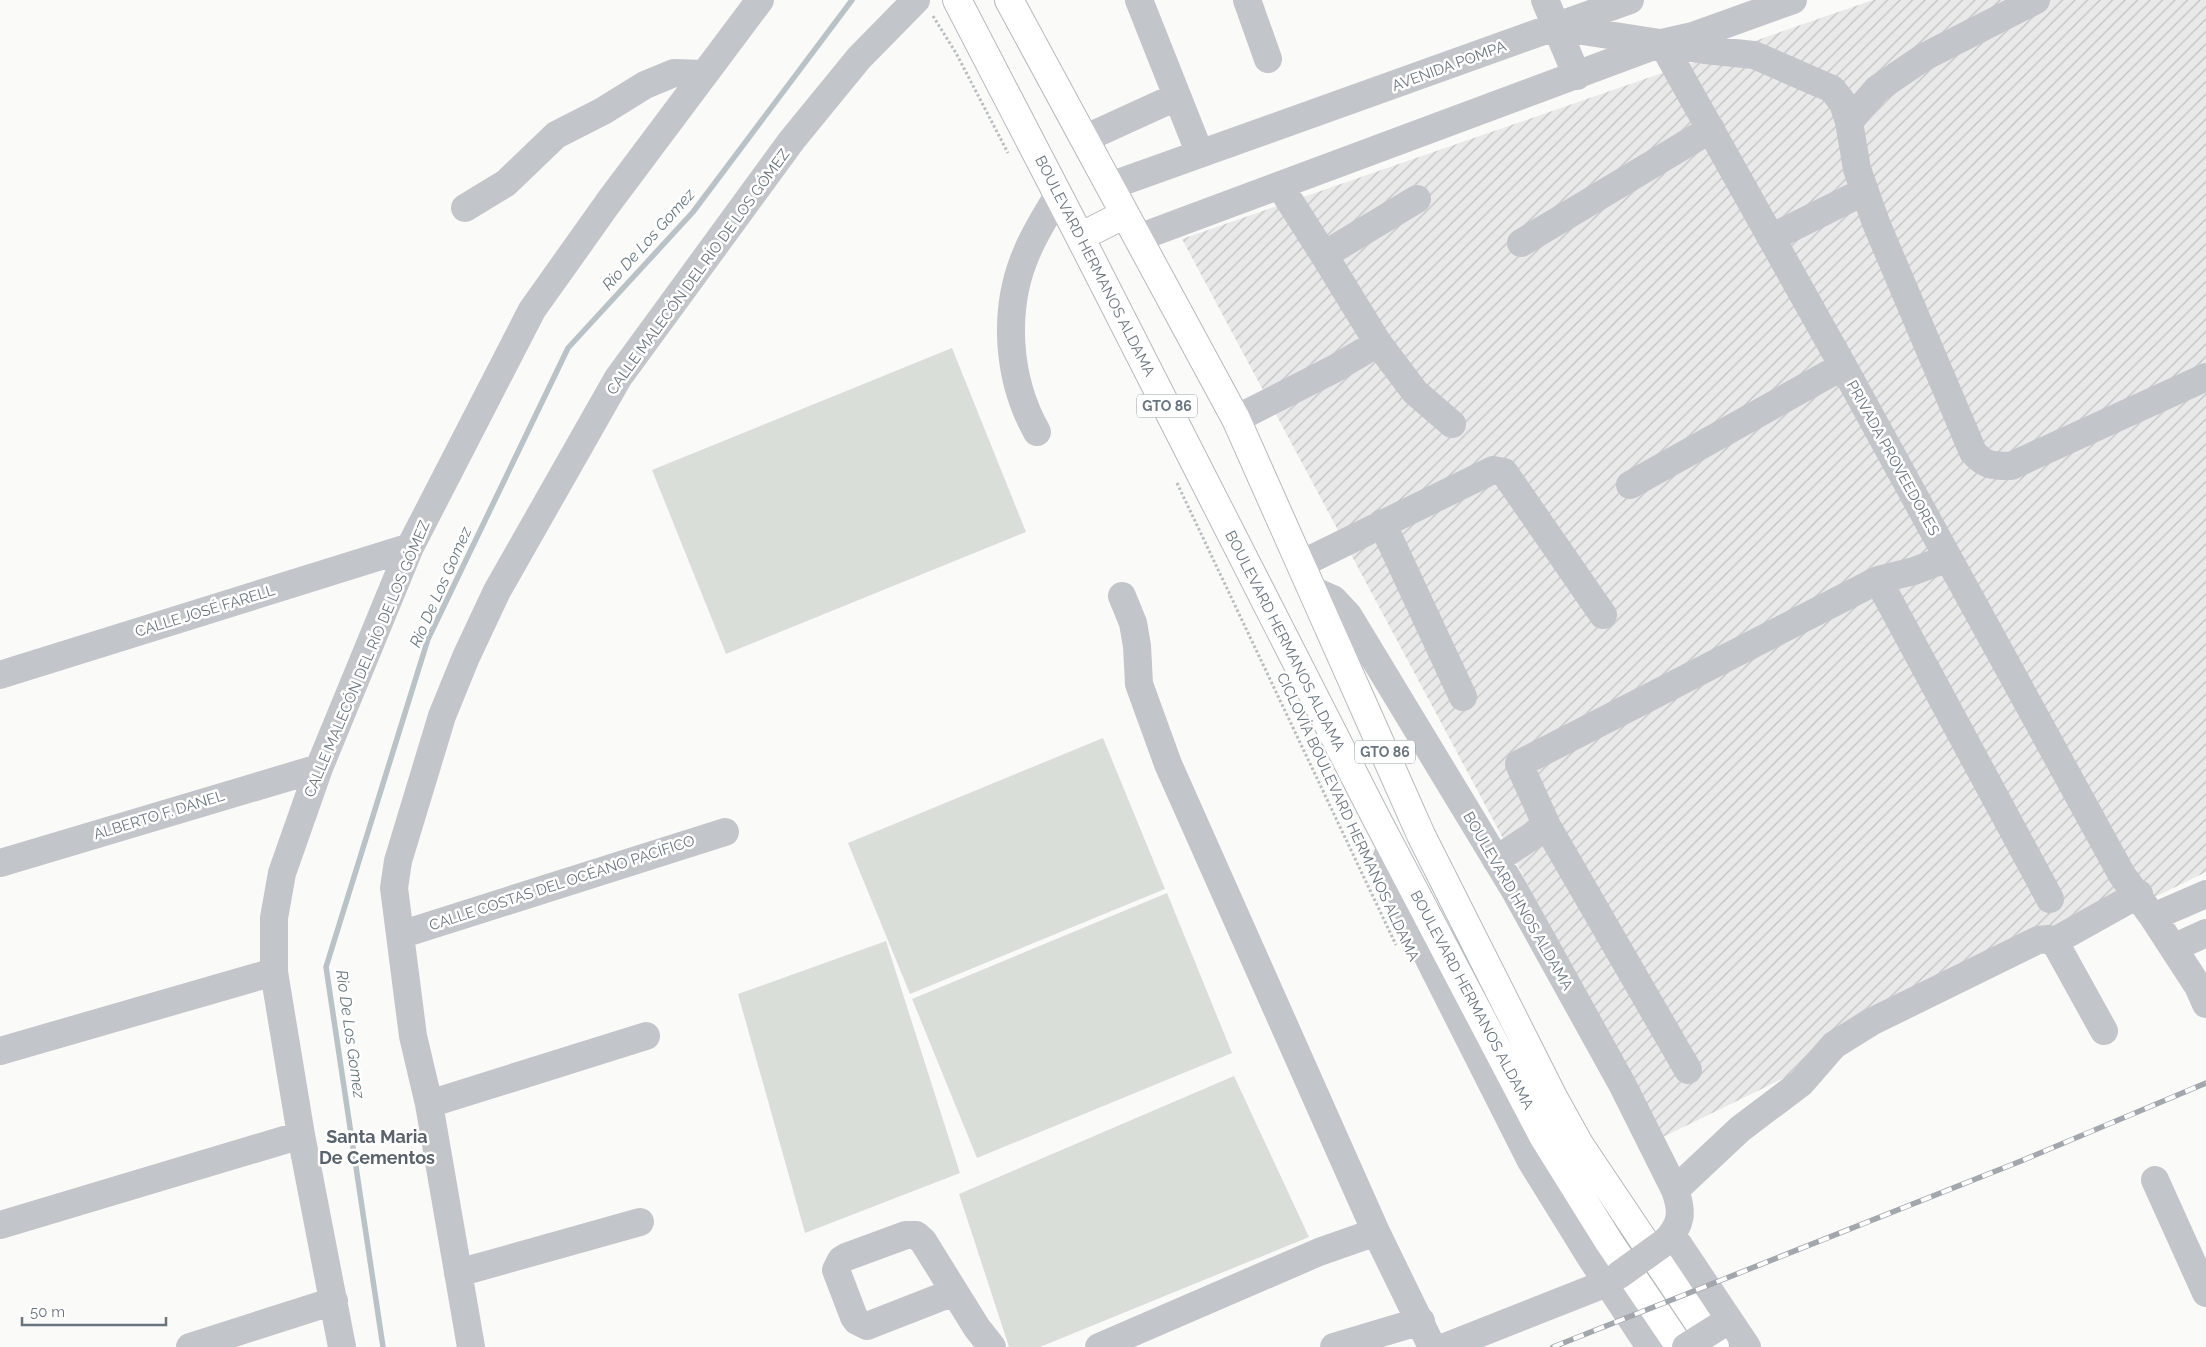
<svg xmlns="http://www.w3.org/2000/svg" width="2206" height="1347" font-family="Raleway,sans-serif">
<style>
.industrial{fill:url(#industrial-furrows)}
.green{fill:#daded8}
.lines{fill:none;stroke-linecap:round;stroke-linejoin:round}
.stream{stroke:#b9c2c7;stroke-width:5.5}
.major-casing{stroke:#b6b9bd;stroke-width:30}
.path{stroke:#babdc0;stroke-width:3;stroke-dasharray:2.5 2.5;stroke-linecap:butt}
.minor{stroke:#c2c5c9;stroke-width:28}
.major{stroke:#fff;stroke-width:28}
.rail-casing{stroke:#a2a7ad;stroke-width:5.5}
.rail{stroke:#fff;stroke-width:4;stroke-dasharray:11;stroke-linecap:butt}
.minor-bridge{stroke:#c2c5c9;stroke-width:28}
.labels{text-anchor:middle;stroke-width:5;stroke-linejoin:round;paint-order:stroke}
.shield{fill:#fff;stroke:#959ea5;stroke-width:1}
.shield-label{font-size:14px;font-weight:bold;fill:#68747f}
.street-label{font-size:15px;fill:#68747f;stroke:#fff}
.water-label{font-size:16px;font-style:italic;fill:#687980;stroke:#fff}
.quarter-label{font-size:18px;font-weight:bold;fill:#5a636b;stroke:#fff}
</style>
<defs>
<pattern id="industrial-furrows" width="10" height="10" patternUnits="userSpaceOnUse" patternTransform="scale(1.25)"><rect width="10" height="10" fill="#e8e9e8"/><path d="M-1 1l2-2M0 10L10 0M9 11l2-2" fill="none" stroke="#c0c1c1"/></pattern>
</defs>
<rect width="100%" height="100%" fill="#fafaf8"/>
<path class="industrial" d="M1873,0h333v872l-543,265 -481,-898z"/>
<path class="green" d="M952,348l74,184 -300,122 -74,-184z
M1103,738l62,151 -255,105 -62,-151z
M1167,893l65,160 -255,105 -65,-159z
M886,941l74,232 -155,60 -67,-239z
M1234,1076l75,161 -269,110h-31l-50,-153z"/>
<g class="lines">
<path class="stream" d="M383,1347l-57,-380 102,-328 140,-291 125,-136 159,-212"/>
<g class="major-casing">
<path id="major" d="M957,0l123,237 294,577 169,322 66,106 71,105
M1009,0l227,419 185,416 132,262 26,47 136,203
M1080,237l45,-23"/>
</g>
<path class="path" d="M933,16l23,37 52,100
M1177,483l219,462"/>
<path class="minor" d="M1139,0l61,154
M1247,0l21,59
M1545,0l32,76
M1557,27l148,23 49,5 78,34 11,14 6,19 8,47 19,54 97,229c12,14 20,14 38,14l195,-89
M1662,43l181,323 279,509 31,42 45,69 8,18
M1849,122l28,-33 47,-32 112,-57
M1084,139l92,-42
M1110,186l520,-186
M1280,186l44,69
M1417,199l-93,56 54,88 37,49 37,32
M465,208l41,-25 50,-48 47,-24 42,-26 29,-12 30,1
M1138,238l524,-195 31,-7 100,-36
M1771,238l94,-47
M1521,243l190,-114
M1236,419l98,-50 44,-26
M1037,432c-30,-53 -35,-123 -10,-180 8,-20 21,-39 31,-57
M1630,485l213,-119
M1382,523l81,174
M1301,564l192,-94 11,2 99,143
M1878,580l36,-9 34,-13
M1312,590l21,9 15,16 166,274 108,195 53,106c8,22 7,35 -10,52
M1122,596l11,27 4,23 2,38 29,80 208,468
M0,675l410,-128
M1387,856l11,33 32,72 101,200 60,97 59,89
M1496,860l51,-34
M0,863l319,-95
M2153,917l53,-23
M400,935l325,-103
M2053,942l86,-48
M2173,948l33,-15
M0,1051l274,-79
M1688,1070l-141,-244 -28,-62 359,-184 172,319
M429,1104l217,-68
M2155,1180l51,113
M1675,1190l65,-61 61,-46 33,-38 37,-23 167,-82 11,-1 8,7 47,85
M0,1225l301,-90
M1672,1235l75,112
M458,1273l182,-51
M954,1292l-87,34 -10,-5 -3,-4 -18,-47 5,-10 5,-3 60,-22h10l7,6 54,87 15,19
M190,1347l144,-46
M342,1347l-41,-212 -27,-163v-54l8,-45 37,-105 91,-221 122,-237 76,-107 152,-203
M471,1347l-42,-243 -16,-68 -19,-148 4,-27 44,-145 24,-59 31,-66 121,-213 174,-238 67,-82 57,-58
M1099,1347l220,-95 57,-20 56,115
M1334,1347l87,-26
M1445,1347l162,-64 12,-8"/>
<use href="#major" class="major"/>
<g class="rail-casing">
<path id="rail" d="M1553,1347l468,-186 185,-78"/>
</g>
<use href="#rail" class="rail"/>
<path class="minor-bridge" d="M1619,1275l46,-33
M1686,1347l38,-24"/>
</g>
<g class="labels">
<g class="shield">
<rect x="1137" y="394.5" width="60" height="23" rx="4"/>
<rect x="1355" y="740.5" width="60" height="23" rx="4"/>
</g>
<g class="shield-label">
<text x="1167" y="411">GTO 86</text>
<text x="1385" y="757">GTO 86</text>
</g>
<g class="street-label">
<text transform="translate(1449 66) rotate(-20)" y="5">AVENIDA POMPA</text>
<text transform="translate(1095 266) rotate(63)" y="5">BOULEVARD HERMANOS ALDAMA</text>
<text transform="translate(698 272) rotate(-54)" y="5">CALLE MALECÓN DEL RÍO DE LOS GÓMEZ</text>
<text transform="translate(1893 458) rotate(61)" y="5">PRIVADA PROVEEDORES</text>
<text transform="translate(205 611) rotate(-17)" y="5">CALLE JOSÉ FARELL</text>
<text transform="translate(1285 641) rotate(63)" y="5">BOULEVARD HERMANOS ALDAMA</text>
<text transform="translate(367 659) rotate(-67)" y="5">CALLE MALECÓN DEL RÍO DE LOS GÓMEZ</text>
<text transform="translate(159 815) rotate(-17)" y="5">ALBERTO F. DANEL</text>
<text transform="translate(1348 817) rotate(65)" y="5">CICLOVÍA BOULEVARD HERMANOS ALDAMA</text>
<text transform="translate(562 883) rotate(-18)" y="5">CALLE COSTAS DEL OCÉANO PACÍFICO</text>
<text transform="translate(1518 901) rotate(60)" y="5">BOULEVARD HNOS ALDAMA</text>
<text transform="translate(1472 1000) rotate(62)" y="5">BOULEVARD HERMANOS ALDAMA</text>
</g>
<g class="water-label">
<text transform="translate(648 239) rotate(-48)" y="6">Rio De Los Gomez</text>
<text transform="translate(440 587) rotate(-66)" y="6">Rio De Los Gomez</text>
<text transform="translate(351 1034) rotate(82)" y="6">Rio De Los Gomez</text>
</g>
<g class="quarter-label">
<text x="377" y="1143">Santa Maria<tspan x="377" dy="21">De Cementos</tspan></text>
</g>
</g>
<path d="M22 1317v8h144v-8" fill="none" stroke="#68747f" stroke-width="2.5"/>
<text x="30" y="1317" font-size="15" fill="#68747f" stroke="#ffffff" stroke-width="4" paint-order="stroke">50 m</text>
</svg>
